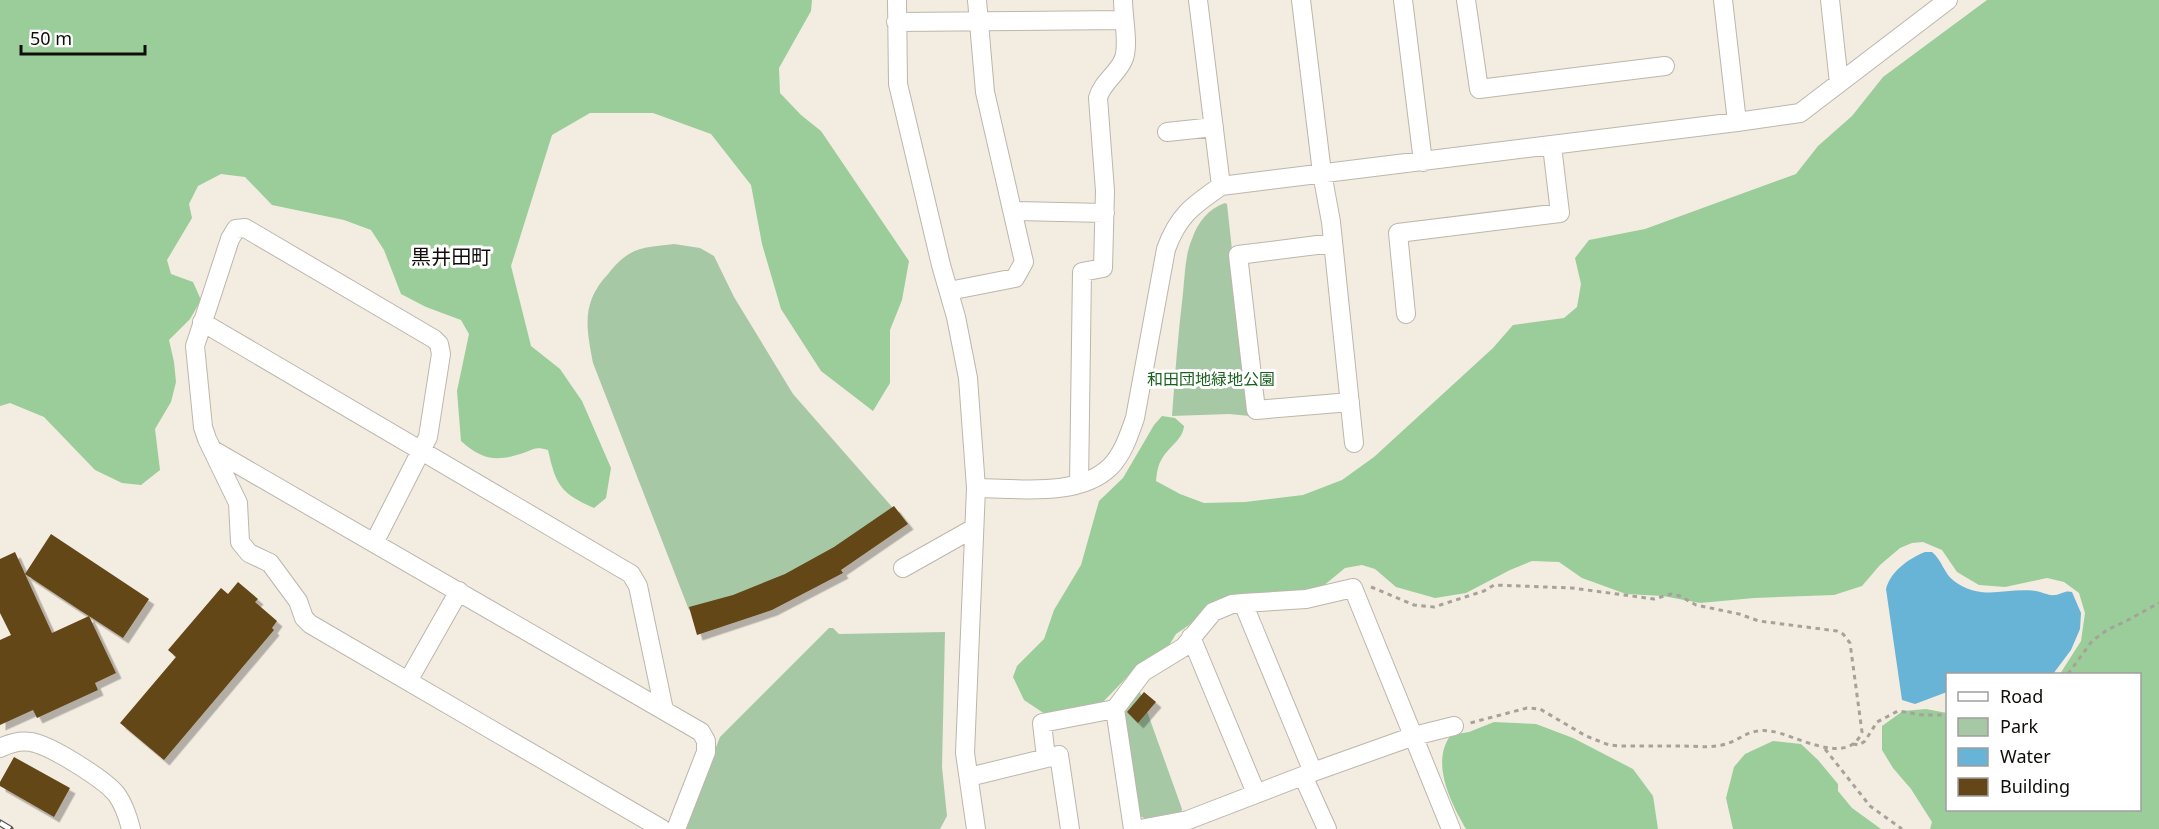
<svg xmlns="http://www.w3.org/2000/svg" width="2159" height="829" font-family="'Noto Sans','Noto Sans JP',sans-serif">
<style>
.green{fill:#a7c8a5}
.forest{fill:#9acd99}
.water{fill:#67b4d6}
.building{fill:#644619;fill-rule:evenodd;filter:url(#shadow)}
.lines{fill:none;stroke-linecap:round;stroke-linejoin:round}
.minor-casing{stroke:#bcb6ac;stroke-width:20}
.path{stroke:#a7a299;stroke-width:3;stroke-dasharray:4.5 4.5;stroke-linecap:butt}
.minor{stroke:#fff;stroke-width:18}
.rail-casing{stroke:#59554f;stroke-width:7}
.rail{stroke:#fff;stroke-width:4.5;stroke-dasharray:14;stroke-linecap:butt}
.labels{text-anchor:middle;stroke-width:6;stroke-linejoin:round;paint-order:stroke}
.park-label{font-size:16px;fill:#19601e;stroke:#fff}
.quarter-label{font-size:20px;fill:#100e0a;stroke:#fff}
</style>
<defs>
<filter id="shadow"><feDropShadow dx="5.5" dy="5.5" stdDeviation="0" flood-color="#0004"/></filter>
</defs>
<rect width="100%" height="100%" fill="#f3ece1"/>
<path class="green" d="M1225,203l2,1 23,212 -21,-2 -57,2c3,-41 6,-82 11,-123 2,-18 2,-38 9,-54 6,-17 16,-30 33,-36z
M674,244l26,4 14,8 20,41 59,97 100,114 -32,24 -88,50 -84,28 -96,-247c-7,-36 -12,-61 16,-90 5,-7 13,-15 20,-19 13,-8 31,-8 45,-10z
M829,628h4l6,6 106,-2 -3,135 5,49 -7,13h-256l36,-92z
M1139,689l43,120 -1,4 -35,6 -6,-3 -18,-106z"/>
<path class="forest" d="M0,0h812l-1,11 -32,57 1,25 21,22 20,16 88,130 -7,39 -12,30v53l-17,28 -52,-40 -40,-62 -19,-65 -11,-59 -40,-51 -58,-21h-63l-38,22 -41,131 20,80 29,23 22,32 29,67 -5,30 -12,10c-34,-15 -38,-23 -46,-58 -10,-3 -13,-2 -22,2 -28,10 -43,9 -65,-11l-4,-50 12,-57 -8,-14 -35,-13 -25,-13 -17,-44 -13,-20 -27,-10 -72,-15 -27,-28 -24,-3 -23,12 -9,18 3,14 -25,42 4,14 22,8 8,18 -11,19 -21,21 5,22 2,20 -5,20 -16,27 5,41 -19,15 -19,-2 -27,-13 -51,-53 -34,-14 -10,3z
M1987,0h172v829h-229l2,-7 -21,-33 -18,-21 -11,-18v-24l21,-15 23,-2 21,4 1,97h192v-136h-80l21,-33 4,-28 -6,-20 -15,-11 -17,-4 -42,9 -26,-2 -22,-13 -15,-22 -19,-8 -11,1 -12,5 -20,17 -18,21 -28,9 -80,3 -54,5 -37,-7 -37,-2 -44,-16 -23,-16 -27,-1 -22,9 -44,23 -31,5 -39,-11 -21,-18 -13,-4 -17,3 -23,19 -50,7 -22,-1 -26,8 -48,33 -8,13 -13,13 -26,15 -28,29 -56,10 -21,-14 -11,-23 4,-11 27,-27 10,-29 27,-45 18,-64 24,-23 31,-53 8,-9 13,2 9,8c-1,13 -14,20 -21,31 -5,7 -6,15 -7,24l24,13 24,9 41,-1 58,-7 39,-15 32,-23 119,-109 20,-23 51,-7 13,-11 4,-23 -6,-26 14,-18 56,-11 151,-55 22,-28 34,-30 31,-39z
M1494,722l42,2 37,14 60,31 20,27 5,33h-192c-15,-26 -36,-67 -15,-94l18,-3z
M1773,741l28,3 17,16 20,24v7l14,17 29,21h-148l-7,-31 8,-31 11,-13z"/>
<path class="water" d="M1925,552h7c10,8 12,22 22,29 29,21 51,6 82,10 6,1 13,5 19,4 7,-1 10,-5 17,-3l9,21 -1,16 -9,21 -18,24h-105l-1,18 -32,12 -13,-4 -16,-111c5,-18 22,-30 39,-37z"/>
<path class="building" d="M894,506l14,18 -67,46 2,3 -71,37 -75,25 -8,-28 44,-12 52,-21 49,-27z
M51,534l98,65 -26,39 -34,-22 27,57 -21,10 3,7 -61,28 -4,-8 -33,15v-85l11,-5 -11,-22v-54l15,-7 10,22zM25,574l56,37 8,5 -37,17z
M238,582l20,17 -3,3 22,19 -5,7 2,2 -110,130 -44,-37 56,-66 -8,-7 53,-62 7,6z
M1144,692l12,10 -18,21 -11,-11z
M14,757l56,31 -16,29 -54,-31v-4z"/>
<g class="lines">
<g class="minor-casing">
<path id="minor" d="M897,0l1,84 43,181 15,52 12,61 8,110 -11,265 11,76
M1198,0l23,186
M1301,0l21,173 9,49 23,221
M1403,0l20,162
M1466,0l13,89 186,-23
M1723,0l14,122 63,-9 148,-113
M1830,0l9,83
M896,22l227,-2
M1167,132l47,-5
M1013,211l92,2
M1333,243l-95,12 18,155 94,-8
M949,291l66,-13 9,-16 -39,-170 -8,-92
M1406,314l-8,-81 162,-20 -8,-67
M202,322l429,252 7,12 26,124
M213,450l488,282 5,9v11l-30,77
M1079,484l3,-212 21,-4 2,-77 -7,-93c4,-16 21,-25 26,-40 5,-14 -1,-42 -1,-58
M976,488c41,0 102,10 134,-21 13,-13 19,-32 25,-49l31,-169c12,-33 26,-43 55,-63l516,-64
M374,543l54,-106 13,-83 -2,-10 -5,-5 -189,-111 -9,1 -6,10 -35,107 8,81 4,12 31,64 2,39 9,11 21,10 28,38 6,17 6,6 352,205
M903,568l71,-40
M1243,603l63,-4 47,-11 98,241
M1191,637l65,156
M408,681l51,-90
M1115,709l18,120
M0,748c10,-5 20,-8 31,-6 19,3 75,38 86,53 7,10 11,22 14,34
M1046,758l-4,-35 73,-14 28,-37 41,-25 29,-35 19,-8 11,-1 70,169
M1303,776l24,53
M969,777l90,-22 11,74
M1140,829l48,-9 125,-48 101,-36 40,-10"/>
</g>
<path class="path" d="M1371,587l43,18 20,2 50,-16 10,-6 78,3 82,11 17,-5 9,2 16,9 43,9 20,7 78,10 6,3 7,9 12,89c-14,36 -68,2 -92,-1 -23,-3 -29,10 -48,14 -13,3 -28,1 -41,1 -20,0 -40,0 -60,0l-12,-1 -23,-9 -46,-27 -13,-1 -57,15
M2068,674l24,-33 15,-11 21,-10 31,-17
M1853,744l6,1 6,-4 12,-19 21,-11 25,4h25
M1825,749l45,57 32,23"/>
<use href="#minor" class="minor"/>
<g class="rail-casing">
<path id="rail" d="M0,823l10,6"/>
</g>
<use href="#rail" class="rail"/>
</g>
<g class="labels">
<g class="park-label">
<text x="1211" y="385">和田団地緑地公園</text>
</g>
<g class="quarter-label">
<text x="451" y="264">黒井田町</text>
</g>
</g>
<rect x="1946" y="673" width="195" height="138" fill="#ffffff" stroke="#9f9f9d" stroke-width="1.5"/>
<rect x="1958" y="692" width="30" height="9" fill="#ffffff" stroke="#9f9f9d" stroke-width="1.5"/>
<text x="2000" y="703" font-size="18" fill="#100e0a">Road</text>
<rect x="1958" y="718" width="30" height="18" fill="#a7c8a5" stroke="#9f9f9d" stroke-width="1.5"/>
<text x="2000" y="733" font-size="18" fill="#100e0a">Park</text>
<rect x="1958" y="748" width="30" height="18" fill="#67b4d6" stroke="#9f9f9d" stroke-width="1.5"/>
<text x="2000" y="763" font-size="18" fill="#100e0a">Water</text>
<rect x="1958" y="778" width="30" height="18" fill="#644619" stroke="#9f9f9d" stroke-width="1.5"/>
<text x="2000" y="793" font-size="18" fill="#100e0a">Building</text>
<path d="M21 45v9h124v-9" fill="none" stroke="#100e0a" stroke-width="3"/>
<text x="30" y="45" font-size="18" fill="#100e0a" stroke="#ffffff" stroke-width="4.5" paint-order="stroke">50 m</text>
</svg>
